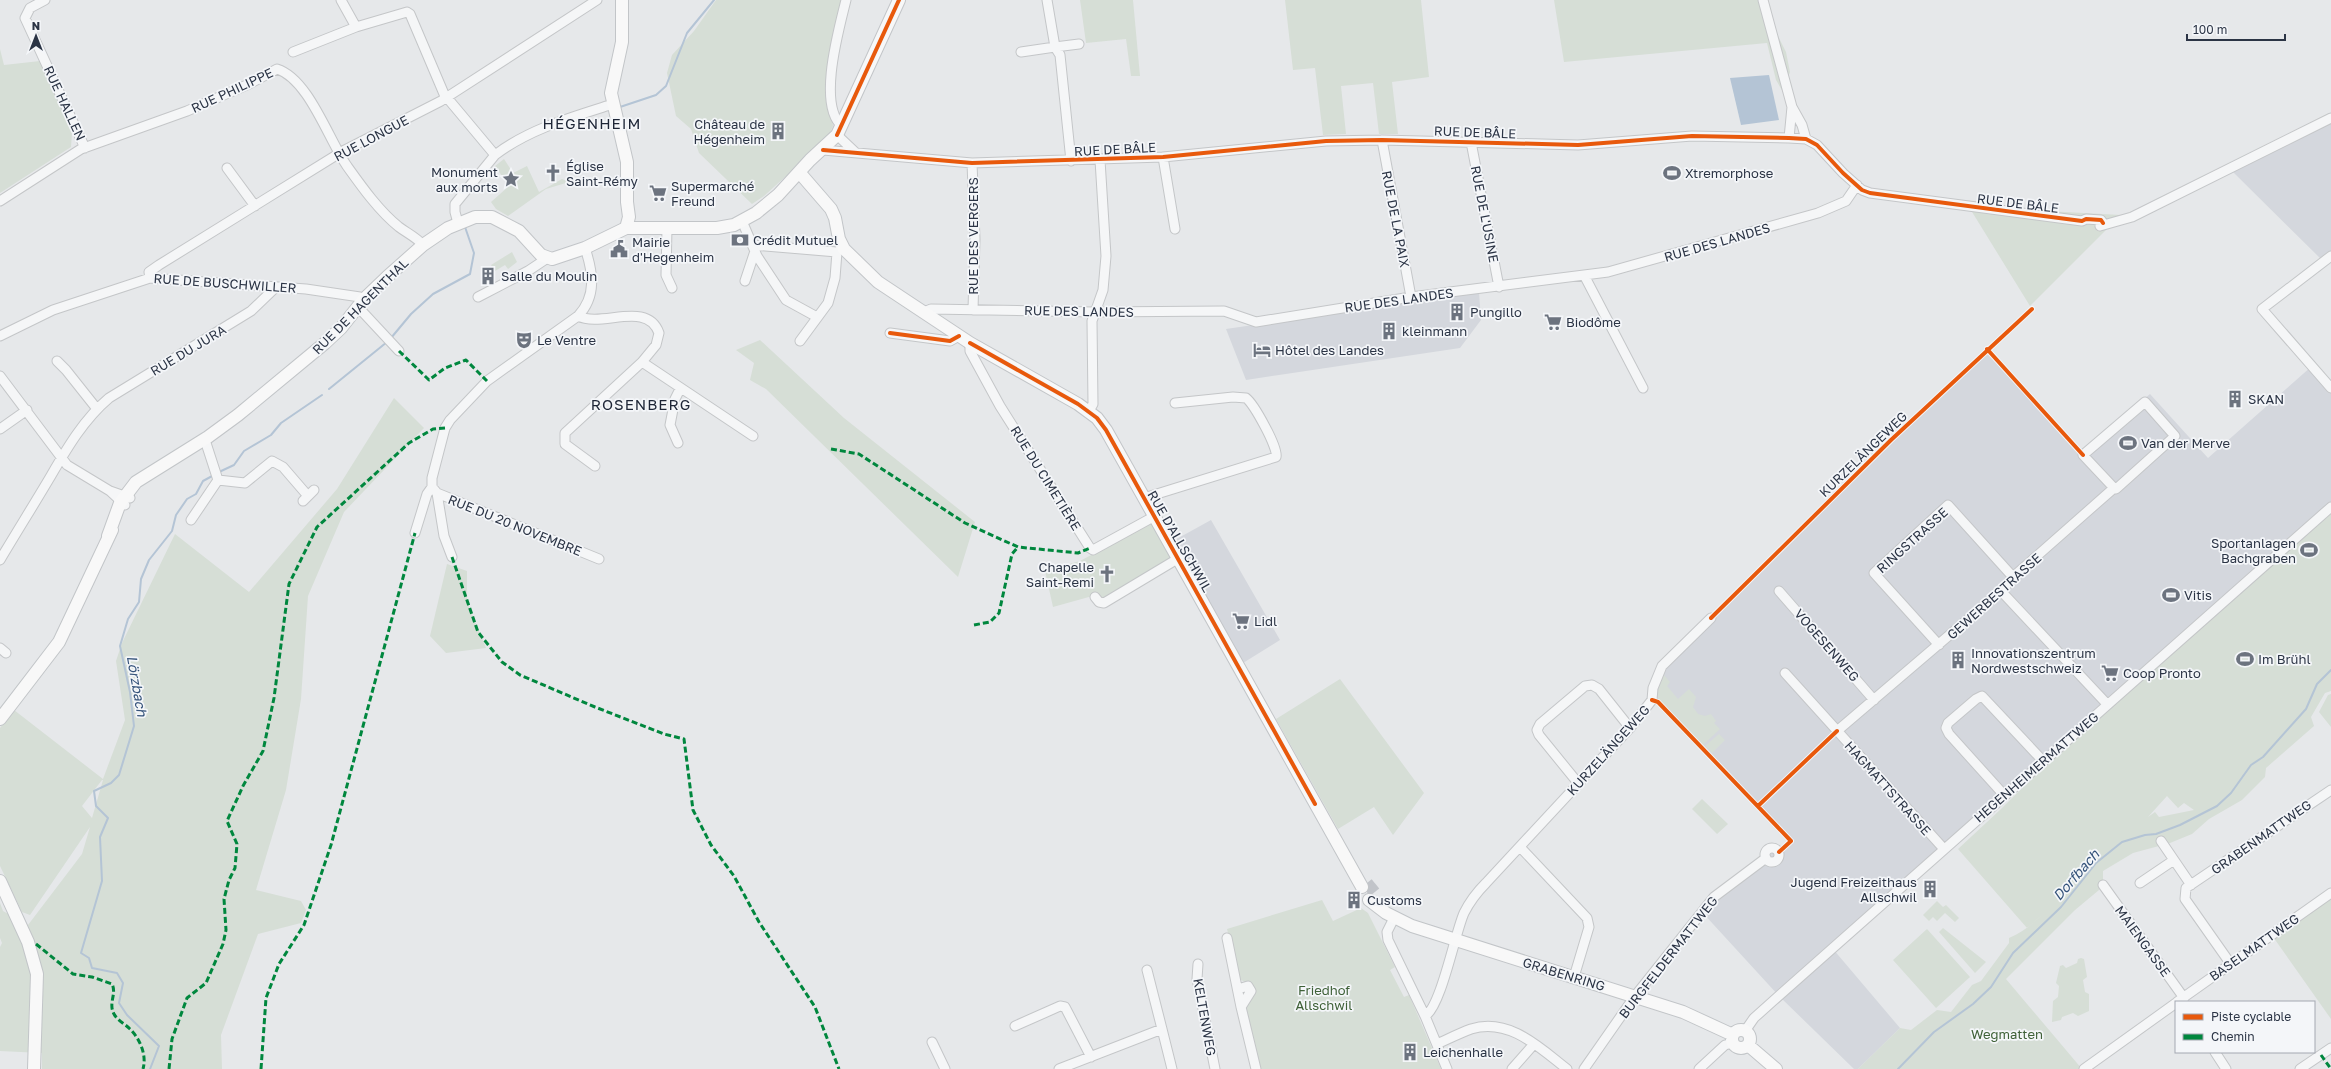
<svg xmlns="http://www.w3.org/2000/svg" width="2331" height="1069" font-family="'Golos Text',sans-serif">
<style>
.built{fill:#d4d7dd}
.green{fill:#d6ded6;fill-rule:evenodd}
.water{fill:#b4c4d5}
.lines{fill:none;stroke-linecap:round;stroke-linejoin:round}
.stream{stroke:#b4c4d5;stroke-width:2}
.major-tunnel{stroke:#c1c4c9;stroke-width:12;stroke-dasharray:12 6;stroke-linecap:butt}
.minor-casing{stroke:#c4c6c8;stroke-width:11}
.major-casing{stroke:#c2c5c8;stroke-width:14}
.minor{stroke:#f5f6f7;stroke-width:9}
.major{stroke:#f8f8f8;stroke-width:12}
.quiet{stroke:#00873e;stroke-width:3;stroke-dasharray:6 3;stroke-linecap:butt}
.cycleway-casing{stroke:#f4f6f9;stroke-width:6}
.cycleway{stroke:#e8590c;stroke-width:4}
.labels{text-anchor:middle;stroke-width:3.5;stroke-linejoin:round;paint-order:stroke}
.street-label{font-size:13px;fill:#2b3445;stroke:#f4f6f9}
.poi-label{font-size:13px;fill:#2b3445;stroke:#f4f6f9;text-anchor:start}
.park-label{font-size:13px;fill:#3f6138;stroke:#f4f6f9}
.water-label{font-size:14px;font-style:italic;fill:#34527a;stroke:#f4f6f9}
.quarter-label{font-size:15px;letter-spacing:1px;fill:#1d2536;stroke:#f4f6f9}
</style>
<rect width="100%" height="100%" fill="#e6e8ea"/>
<path class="built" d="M2331,114v142l-8,5 -91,-90z
M1479,292l2,28 -21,28 -181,27 -33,5 -20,-51z
M1987,349l95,103 68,-58 58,64 104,-92 19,22v119l-498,442 67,79 -42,41h-4l-75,-73 -77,-84 51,-46 38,-25 -133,-139 -6,-2 8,-35 229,-227z
M1211,520l69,120 -37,23 -70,-122z"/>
<path class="green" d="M716,0h127l-15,89 5,37 -6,13 -63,57 -12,8 -53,-51 -8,-24 -15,-13 -9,-43 5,-18 22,-24z
M1080,0h53l7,76h-9l-5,-37 -40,4z
M1285,0h136l8,77 -37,5 6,52h-19l-6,-51 -32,3 5,48 -23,1 -8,-67 -22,2z
M1554,0h214l8,32 10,20 4,20 -7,20 -7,-12 -9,-37 -203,19z
M0,49l4,16 36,-4 32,72 -1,14 -71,46z
M504,159l9,14 14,-7 12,26 23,-13 7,3 -23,7 -38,27 -12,-7 -5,-7 18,-16 -14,-20z
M1969,207l152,8 -91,91z
M512,252l5,10 -9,7 -3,-4 -10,6 -4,-6z
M760,340l84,78 131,104 -17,55 -192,-188 -16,-9 4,-17 -18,-13z
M394,398l30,30 -80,84 -36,84 -7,103 -15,91 -30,100 45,11 5,9 -5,13 -43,11 -37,101 1,34h-180v-16l-42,-2v-104l2,-4 -2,-5v-35l3,8 25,14 54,-71 8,-27 -60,88 -8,-3 -22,-46v-138l14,-18 89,69 22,-59 -9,-59 6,-18 53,-109 74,58 88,-103zM102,780h1l-11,38 -10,-12z
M2331,507v184l-6,2 -14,24 3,9 -48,42 -1,9 -23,23 -33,19 -17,15 -22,9 -37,10 -30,18v14l-4,5 -24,20 -69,69 76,90h-224l42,-41 11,2 26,-20 14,2 21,-27 9,-4 28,-38v-5c13,-5 23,-14 33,-23l-15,13 -69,-79 43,-40 106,-105zM2167,796l11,12 6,-5 10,7 -35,7 -4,-5 -7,5z
M1152,522l20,37 -70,42 -6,-6 -43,12 -8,-36 35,-10z
M447,564l20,7v31l19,46 -40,5 -16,-17z
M1663,674l7,8 -3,4 11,13 11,-10 7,8 -3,10 5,7 7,2 6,-2 5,7 -2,2 6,6 -17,16 -43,-45 -4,-2z
M1340,679l84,114 -31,42 -19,-28 -36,22 -62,-110z
M2331,694v33l-12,-15 9,-17z
M1719,734l6,6 -13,13 -7,-7z
M1702,799l26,25 -11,10 -25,-25z
M2331,893v126l-60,-85z
M1322,900l11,21 28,-13 7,5 27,54 -5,3 14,27 5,-2 32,74h-182l-13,-55 3,-30 -10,-5 -12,-50z
M1937,901l6,6 3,-2 13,13 -4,4 -10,-9 -8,8 -4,-4 -4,4 -6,-6z
M1943,928l43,34 -11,11 -36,-41z
M1927,929l43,48 -34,31 -43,-48z
M2081,958l3,1 3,18 -4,3 2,12 4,2v17l-11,5 -5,-3 -11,4 -1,3 -9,2 1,-21 5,-4 1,-11 -3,-3 4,-17 3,-1 3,3 11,-5 1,-4z"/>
<path class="water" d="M1769,75l10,45 -38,5 -11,-47z"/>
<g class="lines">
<path class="stream" d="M620,107l36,-12 10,-9 21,-53 27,-33
M391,338l20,-24 22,-20 37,-20 4,-21 -9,-26
M329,389l58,-47
M219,472l15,-7 10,-14 27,-16 10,-12 41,-28
M150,1069l9,-23 -32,-31 -8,-12 4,-20 -6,-10 -25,-5 -3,-10 -8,-5 21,-72 -2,-44 8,-19 -12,-12 -2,-15 17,-8 8,-8 15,-49 -4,-34 -10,-46 8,-27 11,-17 2,-23 8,-19 23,-29 4,-16 11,-16 9,-5 7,-13 11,-6
M1898,1069l36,-37 39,-28 18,-17 22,-34 48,-46 35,-44 26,-21 23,-7 11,-1 24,-9 37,-19 14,-13 20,-28 12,-8 43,-48 11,-25 14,-14"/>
<path class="major-tunnel" d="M1367,883l9,11"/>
<g class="minor-casing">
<path id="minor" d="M45,0l-15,8 -5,10 60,130
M341,0l15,27
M1047,0l8,47 24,-3
M1763,0l29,107 10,18 4,14
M293,52l63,-25 51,-15 3,2 34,80 51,61
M1021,52l34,-5 5,8 11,106
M842,126c-25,-21 -3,-97 4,-126
M837,135l18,17
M1789,138l3,-31
M1382,140l29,157
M1471,142l28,145
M823,150l149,13 191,-6 163,-16 56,-1 196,5 114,-9 97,2 17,1 11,6 26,28 19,17 8,3 212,28 4,-2 15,1 2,3
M1163,157l12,72
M972,163l3,76 -2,71
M227,168l28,38
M0,201l81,-52 106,-38 62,-27 28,-15c32,10 52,72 70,97 15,21 32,45 52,61 8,6 17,10 24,18
M742,221l15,35 29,44 31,17
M458,223l-3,-11v-8l40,-49c34,-26 77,-38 118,-51
M2100,226l32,-9 199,-99
M667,228l-1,47 6,13
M753,245l84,7 5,-3
M2331,256l-69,53 69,79
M1584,275l59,113
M150,278l-1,-6 10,-7 184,-114 98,-50 156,-101
M745,281l10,-30
M478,297l50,-26 18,-12
M358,307l41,44
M924,312l7,-3 163,3 130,-1 32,11 155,-25 197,-25 210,-59 28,-12 11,-16
M578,316c24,12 69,-16 81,17l-3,12 -14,17 -77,71v11l30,22
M890,333l60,8 9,-5
M0,336l53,-26 97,-32 156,11 54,8 4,2
M800,341l28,-38 7,-25 2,-26
M970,343v8l30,55 90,142 3,2 62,-34
M57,361l9,9 31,39
M642,362l111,74
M0,376l67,89 43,26
M1089,411l4,-7 -1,-83 11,-31 3,-34 -6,-96
M0,429l27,-19
M678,443l-8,-18 5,-26 5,-10
M218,480l27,3 27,-22 11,6 25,29
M432,487l5,6 162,66
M437,493l7,43 8,21
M1144,498l132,-41c3,-8 -22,-53 -30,-59l-13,-1 -58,6
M303,501l11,-11
M125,505l-15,-14 20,7
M191,520l27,-40 -13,-40
M415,533l12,-39 5,-7v-9l13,-50 5,-8 37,-39 91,-65c19,-20 15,-44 7,-68
M0,560c16,-27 33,-54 49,-81 17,-29 34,-59 60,-81l142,-87 25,-24
M1779,591l95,109
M2001,591l106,113
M1095,597l4,5 5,1 75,-45
M1939,645l-65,-72 74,-68 65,72
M0,648l6,5
M1785,673l159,176
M1837,731l164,-140 12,-14 101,-89 -31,-33 62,-53 30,34 -59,53
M1578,783l-39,-48 -2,-5 3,-6 45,-38 7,-1 7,4 31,39
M2004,795l-55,-61 -3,-6 2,-5 28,-24 6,-3 61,65
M2161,841l30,44
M1520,847l67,71 2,9 -15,50
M1765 855a7 7 0 1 1 14 0a7 7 0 1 1-14 0Z
M2140,883l34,-23
M2103,885l81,113
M1394,918l-7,14 1,8 37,76 22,53
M1227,938l14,69 15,62
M2230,963l-45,-64 1,-11 145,-98
M1198,964l-1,15 18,90
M1147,970l15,59
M1238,989l10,-3 3,5 -10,16
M2177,1002l154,-109
M1425,1016c16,-9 30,-83 39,-103 6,-12 13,-21 22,-30l144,-155 22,-28 1,-12 9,-22 49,-48
M1015,1026l45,-20 5,1 26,50
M1745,1031l9,-13 19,-17 558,-494
M932,1042l13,27
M1437,1044c11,-5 23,-11 34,-15 38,-12 69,19 96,40
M2215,1052l11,17
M1059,1069l103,-40 10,40
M1512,1069l22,-25
M1584,1069l51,-73 79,-99 52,-39
M1699,1069l26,-24 8,-2
M2084,1069l92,-66
M2300,1069l31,-21"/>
</g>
<g class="major-casing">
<path id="major" d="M622,0v42l-11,51 16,69v40l2,15 -3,11
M799,172l32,37 4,9 4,21 5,10 34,33 92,61 108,61 19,14 9,12 256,457
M108,536l12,-33 16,-21 72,-45 30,-22 87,-72 16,-15 23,-29 23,-22 36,-32 25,-17 27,-11h17l27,14 22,24 11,4 33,-11 41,-20h91l17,-3 22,-12 22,-18 32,-35 27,-25 62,-135
M0,719l59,-77 53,-112
M0,881l28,61 9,32 -3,95
M1369,900l17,13 26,13 271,86 50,23
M1732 1039a9 9 0 1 1 18 0a9 9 0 1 1-18 0Z
M1748,1045l28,24"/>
</g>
<use href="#minor" class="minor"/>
<use href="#major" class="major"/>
<path class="quiet" d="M399,351l30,29 16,-12 21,-8 21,21
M831,449l28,5 106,69 53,24 60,6 12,-5
M452,557l26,75 24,30 18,13 75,32 69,27 20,5 9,71 18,35 23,31 25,46 56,85 24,62
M974,625l16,-3 9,-9 13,-59 6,-7
M36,944l37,30 19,3 20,7c5,10 -4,19 2,30 3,6 11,10 16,15 10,10 17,26 13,40
M2321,1055l10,14
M169,1069l3,-30 15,-41 19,-15 17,-39 3,-14 -2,-31 5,-19 6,-12 2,-24 -10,-23 16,-35 20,-35 11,-53 15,-114 28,-57 92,-84 24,-14 12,-1
M261,1069l5,-71 13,-34 25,-39 27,-80 84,-312"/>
<g class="cycleway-casing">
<path id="cycleway" d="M837,135l62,-135
M823,150l149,13 191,-6 163,-16 56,-1 196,5 114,-9 97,2 17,1 11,6 26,28 19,17 8,3 212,28 4,-2 15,1 2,3
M890,333l60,8 9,-5
M970,343l108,61 19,14 9,12 209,374
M1987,349l96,106
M1711,618l180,-178 141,-131
M1652,700l6,2 133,139 -12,11
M1758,806l79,-75"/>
</g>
<use href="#cycleway" class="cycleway"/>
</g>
<defs>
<g id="building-bare" transform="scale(1.38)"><path d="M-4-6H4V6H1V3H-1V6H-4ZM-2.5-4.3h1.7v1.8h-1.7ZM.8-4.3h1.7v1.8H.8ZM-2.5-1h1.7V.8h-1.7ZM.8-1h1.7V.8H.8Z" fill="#6c737f" stroke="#f4f6f9" stroke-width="2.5" paint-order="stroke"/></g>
<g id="church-bare" transform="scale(1.38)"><path d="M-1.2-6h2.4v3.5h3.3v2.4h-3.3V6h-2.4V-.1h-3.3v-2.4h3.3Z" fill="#6c737f" stroke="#f4f6f9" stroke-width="2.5" paint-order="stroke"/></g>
<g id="stadium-bare" transform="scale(1.38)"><path d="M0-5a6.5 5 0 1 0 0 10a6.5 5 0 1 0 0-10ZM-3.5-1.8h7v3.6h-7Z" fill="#6c737f" stroke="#f4f6f9" stroke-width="2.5" paint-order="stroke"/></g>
<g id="sight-bare" transform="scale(1.38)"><path d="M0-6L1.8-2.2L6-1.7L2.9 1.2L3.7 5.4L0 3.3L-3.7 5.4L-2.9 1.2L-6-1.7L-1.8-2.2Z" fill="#6c737f" stroke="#f4f6f9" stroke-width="2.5" paint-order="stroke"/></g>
<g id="supermarket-bare" transform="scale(1.38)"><path d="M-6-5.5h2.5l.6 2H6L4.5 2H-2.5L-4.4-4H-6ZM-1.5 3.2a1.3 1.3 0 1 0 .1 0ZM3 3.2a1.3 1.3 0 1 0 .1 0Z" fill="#6c737f" stroke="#f4f6f9" stroke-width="2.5" paint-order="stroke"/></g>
<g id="bank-bare" transform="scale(1.38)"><path d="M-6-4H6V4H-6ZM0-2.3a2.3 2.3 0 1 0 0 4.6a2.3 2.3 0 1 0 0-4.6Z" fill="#6c737f" stroke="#f4f6f9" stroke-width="2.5" paint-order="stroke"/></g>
<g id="civic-bare" transform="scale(1.38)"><path d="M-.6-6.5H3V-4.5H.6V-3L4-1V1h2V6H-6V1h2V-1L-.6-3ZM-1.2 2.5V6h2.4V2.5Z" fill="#6c737f" stroke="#f4f6f9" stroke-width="2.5" paint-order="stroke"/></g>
<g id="theatre-bare" transform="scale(1.38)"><path d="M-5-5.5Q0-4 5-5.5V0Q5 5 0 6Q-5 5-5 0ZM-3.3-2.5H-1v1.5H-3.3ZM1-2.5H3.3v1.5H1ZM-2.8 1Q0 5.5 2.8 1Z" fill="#6c737f" stroke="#f4f6f9" stroke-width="2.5" paint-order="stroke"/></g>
<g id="hotel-bare" transform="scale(1.38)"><path d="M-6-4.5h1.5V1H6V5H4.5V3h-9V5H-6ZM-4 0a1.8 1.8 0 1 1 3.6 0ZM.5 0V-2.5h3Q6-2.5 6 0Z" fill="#6c737f" stroke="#f4f6f9" stroke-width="2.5" paint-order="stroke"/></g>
</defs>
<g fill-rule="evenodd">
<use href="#building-bare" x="778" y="131"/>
<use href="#church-bare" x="553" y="173"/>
<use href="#stadium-bare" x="1672" y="173"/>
<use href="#sight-bare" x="511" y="179"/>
<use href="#supermarket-bare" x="658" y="193"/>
<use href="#bank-bare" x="740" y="240"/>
<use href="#civic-bare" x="619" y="249"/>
<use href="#building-bare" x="488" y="276"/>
<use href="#building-bare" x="1457" y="312"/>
<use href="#supermarket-bare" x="1553" y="322"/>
<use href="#building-bare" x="1389" y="331"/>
<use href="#theatre-bare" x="524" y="340"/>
<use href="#hotel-bare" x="1262" y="350"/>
<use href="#building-bare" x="2235" y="399"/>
<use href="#stadium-bare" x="2128" y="443"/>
<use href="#stadium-bare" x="2309" y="550"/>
<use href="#church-bare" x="1107" y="574"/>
<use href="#stadium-bare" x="2171" y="595"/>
<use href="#supermarket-bare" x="1241" y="621"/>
<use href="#stadium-bare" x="2245" y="659"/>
<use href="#building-bare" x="1958" y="660"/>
<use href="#supermarket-bare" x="2110" y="673"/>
<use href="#building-bare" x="1930" y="889"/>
<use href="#building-bare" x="1354" y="900"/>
<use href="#building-bare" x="1410" y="1052"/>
</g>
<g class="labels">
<g class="street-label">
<text transform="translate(232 90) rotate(-25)" y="5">RUE PHILIPPE</text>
<text transform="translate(65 103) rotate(65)" y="5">RUE HALLEN</text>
<text transform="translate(1475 132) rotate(2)" y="5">RUE DE BÂLE</text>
<text transform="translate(371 138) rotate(-28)" y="5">RUE LONGUE</text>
<text transform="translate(1115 149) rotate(-3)" y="5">RUE DE BÂLE</text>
<text transform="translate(2018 203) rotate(7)" y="5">RUE DE BÂLE</text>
<text transform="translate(1485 214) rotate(79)" y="5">RUE DE L'USINE</text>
<text transform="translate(1396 219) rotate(79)" y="5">RUE DE LA PAIX</text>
<text transform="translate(973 236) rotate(-90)" y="5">RUE DES VERGERS</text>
<text transform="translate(1717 242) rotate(-16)" y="5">RUE DES LANDES</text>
<text transform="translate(225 283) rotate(4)" y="5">RUE DE BUSCHWILLER</text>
<text transform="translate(1399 300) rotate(-8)" y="5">RUE DES LANDES</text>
<text transform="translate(360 306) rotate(-45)" y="5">RUE DE HAGENTHAL</text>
<text transform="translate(1079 311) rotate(1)" y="5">RUE DES LANDES</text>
<text transform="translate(188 350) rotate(-31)" y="5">RUE DU JURA</text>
<text transform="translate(1863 454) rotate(-44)" y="5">KURZELÄNGEWEG</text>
<text transform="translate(1046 478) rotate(58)" y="5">RUE DU CIMETIÈRE</text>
<text transform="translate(515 525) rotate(22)" y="5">RUE DU 20 NOVEMBRE</text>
<text transform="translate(1912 540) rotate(-42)" y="5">RINGSTRASSE</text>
<text transform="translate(1180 541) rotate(60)" y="5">RUE D'ALLSCHWIL</text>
<text transform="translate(1994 596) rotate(-42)" y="5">GEWERBESTRASSE</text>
<text transform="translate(1827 645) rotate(49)" y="5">VOGESENWEG</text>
<text transform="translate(1608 750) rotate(-48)" y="5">KURZELÄNGEWEG</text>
<text transform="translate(2036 767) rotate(-41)" y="5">HEGENHEIMERMATTWEG</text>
<text transform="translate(1888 788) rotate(48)" y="5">HAGMATTSTRASSE</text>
<text transform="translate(2261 837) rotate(-35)" y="5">GRABENMATTWEG</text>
<text transform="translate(2143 941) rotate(54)" y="5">MAIENGASSE</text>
<text transform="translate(2254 947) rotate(-35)" y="5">BASELMATTWEG</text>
<text transform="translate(1668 957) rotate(-52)" y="5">BURGFELDERMATTWEG</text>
<text transform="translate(1564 974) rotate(17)" y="5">GRABENRING</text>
<text transform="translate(1205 1017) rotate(80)" y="5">KELTENWEG</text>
</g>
<g class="poi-label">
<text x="765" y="129" text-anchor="end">Château de<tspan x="765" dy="15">Hégenheim</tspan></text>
<text x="566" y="171">Église<tspan x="566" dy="15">Saint-Rémy</tspan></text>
<text x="498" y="177" text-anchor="end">Monument<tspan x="498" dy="15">aux morts</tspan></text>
<text x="1685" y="178">Xtremorphose</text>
<text x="671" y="191">Supermarché<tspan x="671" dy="15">Freund</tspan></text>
<text x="753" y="245">Crédit Mutuel</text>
<text x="632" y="247">Mairie<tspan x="632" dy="15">d'Hegenheim</tspan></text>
<text x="501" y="281">Salle du Moulin</text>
<text x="1470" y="317">Pungillo</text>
<text x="1566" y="327">Biodôme</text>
<text x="1402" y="336">kleinmann</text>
<text x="537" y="345">Le Ventre</text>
<text x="1275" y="355">Hôtel des Landes</text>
<text x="2248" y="404">SKAN</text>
<text x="2141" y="448">Van der Merve</text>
<text x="2296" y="548" text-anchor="end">Sportanlagen<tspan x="2296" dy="15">Bachgraben</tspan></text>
<text x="1094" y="572" text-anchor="end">Chapelle<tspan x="1094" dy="15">Saint-Remi</tspan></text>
<text x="2184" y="600">Vitis</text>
<text x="1254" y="626">Lidl</text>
<text x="1971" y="658">Innovationszentrum<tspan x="1971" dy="15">Nordwestschweiz</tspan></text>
<text x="2258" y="664">Im Brühl</text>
<text x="2123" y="678">Coop Pronto</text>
<text x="1917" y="887" text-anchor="end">Jugend Freizeithaus<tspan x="1917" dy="15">Allschwil</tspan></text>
<text x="1367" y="905">Customs</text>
<text x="1423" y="1057">Leichenhalle</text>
</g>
<g class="park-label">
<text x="1324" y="995">Friedhof<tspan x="1324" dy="15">Allschwil</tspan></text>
<text x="2007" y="1039">Wegmatten</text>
</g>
<g class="water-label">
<text transform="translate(137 686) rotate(80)" y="5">Lörzbach</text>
<text transform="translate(2076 875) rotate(-49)" y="5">Dorfbach</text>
</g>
<g class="quarter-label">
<text x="592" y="129">HÉGENHEIM</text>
<text x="641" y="410">ROSENBERG</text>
</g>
</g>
<rect x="2175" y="1001" width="140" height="52" fill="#f4f6f9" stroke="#a4a8b1"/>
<rect x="2183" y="1014" width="20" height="6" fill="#e8590c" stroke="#a4a8b1"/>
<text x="2211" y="1021" font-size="12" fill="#2b3445">Piste cyclable</text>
<rect x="2183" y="1034" width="20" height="6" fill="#00873e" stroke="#a4a8b1"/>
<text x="2211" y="1041" font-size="12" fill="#2b3445">Chemin</text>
<g transform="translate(36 36)" stroke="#f4f6f9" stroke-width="3" paint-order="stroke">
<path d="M0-3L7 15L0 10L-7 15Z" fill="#2b3445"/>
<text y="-6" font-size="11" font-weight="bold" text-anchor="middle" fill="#2b3445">N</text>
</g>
<path d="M2187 34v6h98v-6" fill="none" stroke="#2b3445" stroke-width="2"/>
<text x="2193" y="34" font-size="12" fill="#2b3445" stroke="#f4f6f9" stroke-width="3" paint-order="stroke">100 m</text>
</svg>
